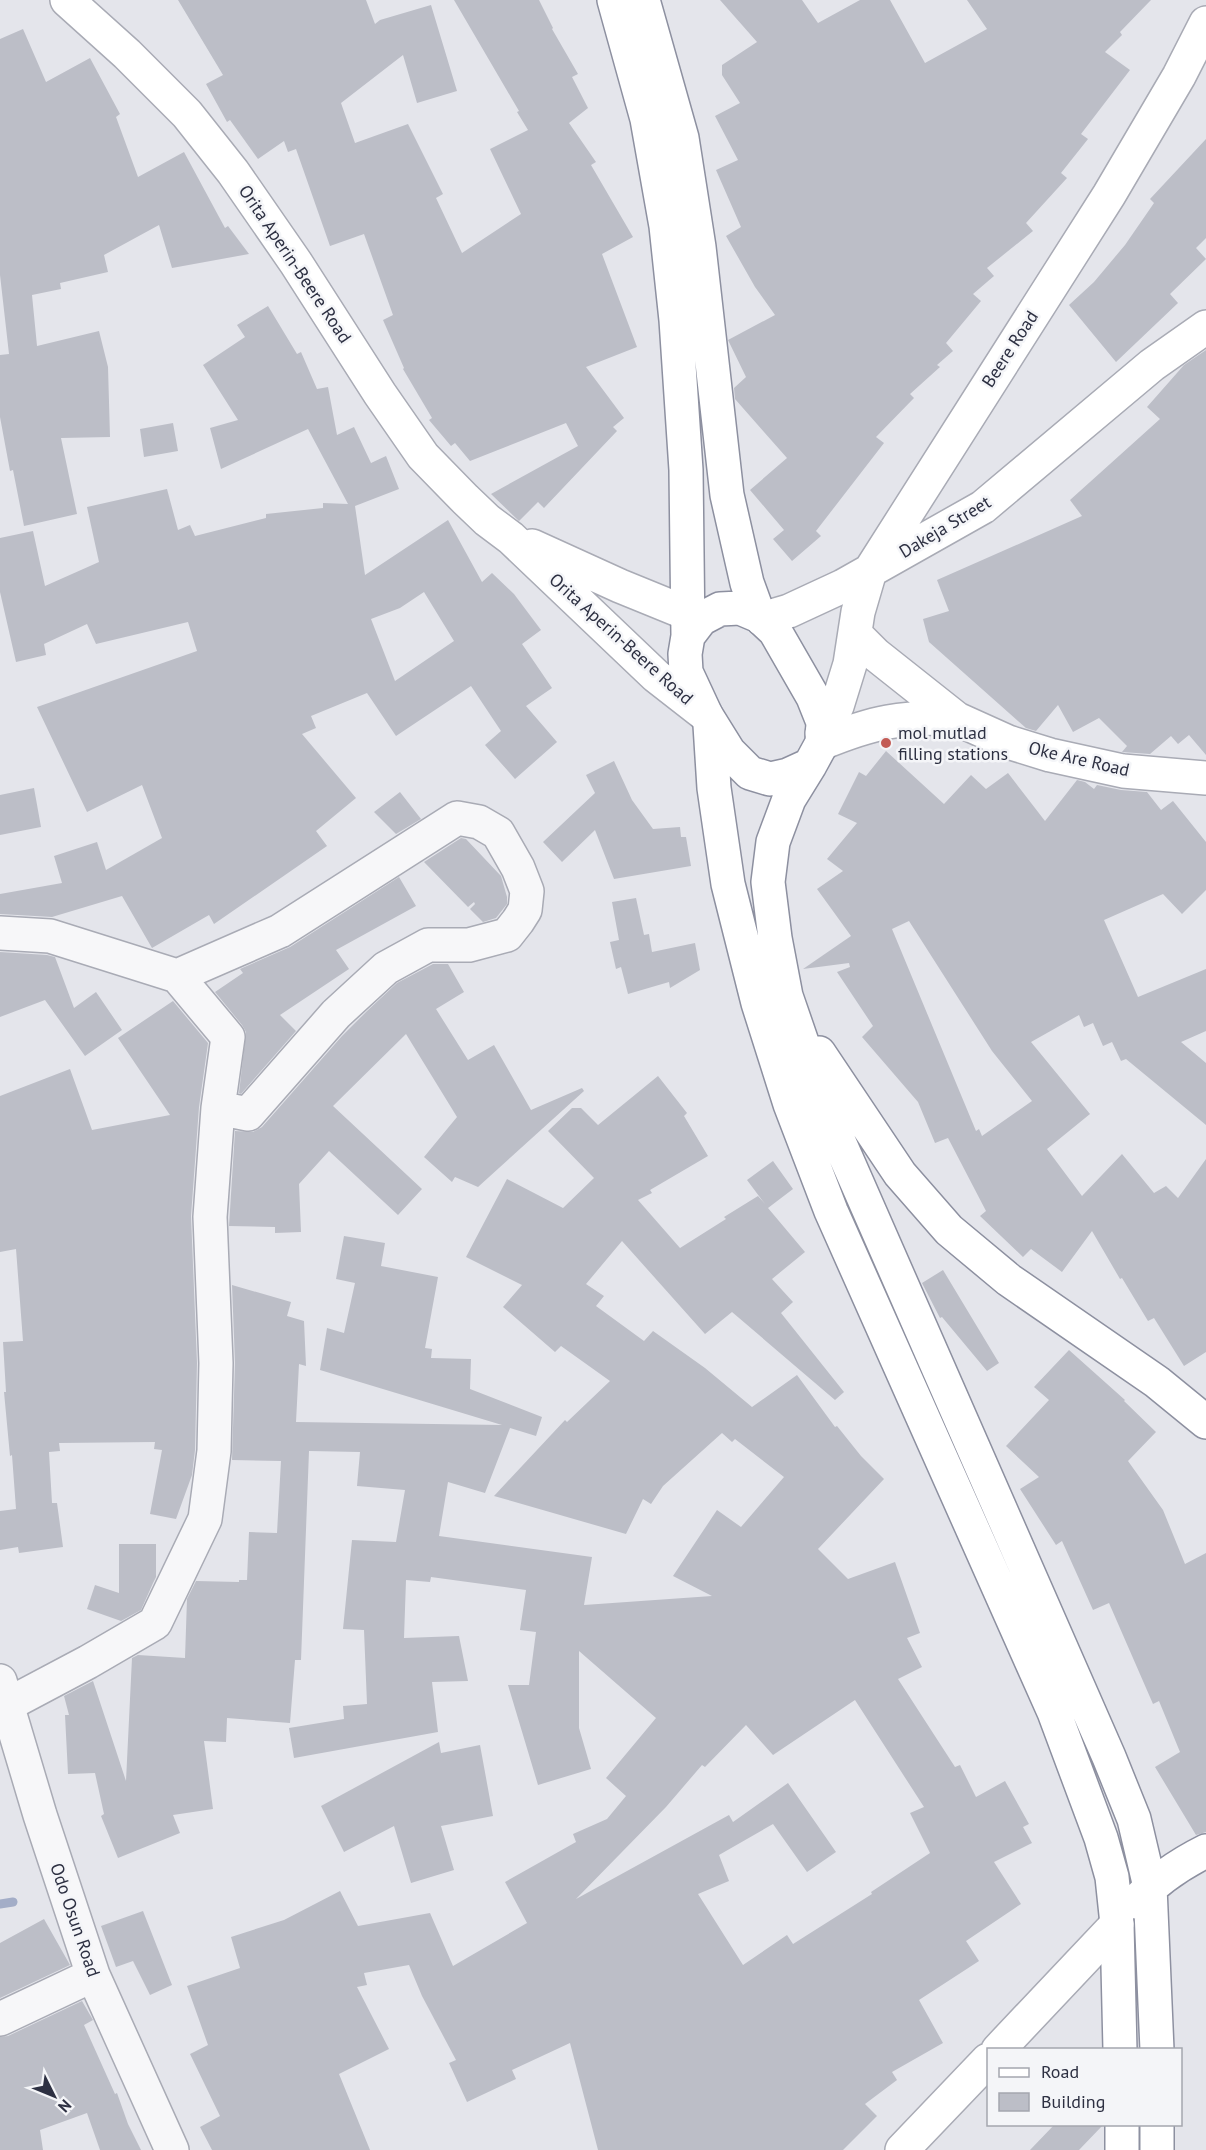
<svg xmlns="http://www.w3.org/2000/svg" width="1206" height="2150" font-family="'PT Sans',sans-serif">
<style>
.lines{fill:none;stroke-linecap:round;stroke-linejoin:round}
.stream{stroke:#a3adc7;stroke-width:9}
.building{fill:#bcbec7;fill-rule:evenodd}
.street-casing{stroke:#a9abb5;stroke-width:36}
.secondary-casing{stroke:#a9abb5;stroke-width:36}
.highway-casing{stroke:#8d90a0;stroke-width:36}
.street{stroke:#f7f7f9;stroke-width:33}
.secondary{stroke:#fff;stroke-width:33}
.highway{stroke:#fff;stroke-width:33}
.poi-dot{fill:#c35c56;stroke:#f4f5f8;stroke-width:2}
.labels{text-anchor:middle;stroke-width:5;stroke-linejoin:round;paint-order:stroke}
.street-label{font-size:18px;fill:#2d3042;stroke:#f4f5f8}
.poi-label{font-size:18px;fill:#2d3042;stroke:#f4f5f8;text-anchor:start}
</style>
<rect width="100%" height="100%" fill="#e4e5eb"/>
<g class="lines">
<path class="stream" d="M0,1904l13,-2"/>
</g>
<path class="building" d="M178,0h188l9,24 5,-4 51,-15 26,86 -40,12 -14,-48 -62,48 14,40 53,-19 35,70 -7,4 26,55 59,-39 -31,-65 38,-19 -11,-18 2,-1 -65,-111h85l14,28 -1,1 26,45 -6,3 16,31 -19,15 27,39 -5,3 42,72 -31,17 35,93 -51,20 38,51 -11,9 4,4 -73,77 -6,-6 -19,19 -28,-27 87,-48 -12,-23 -96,38 -15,-18 -4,3 -22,-26 3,-2 -29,-49 1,-1 -21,-48 10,-5 -29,-81 -34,12 -34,-97 -8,3 -4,-11 -26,18 -28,-39 -3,2 -21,-38 17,-9z
M720,0h82l16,23 42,-23h30l35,63 62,-34 -20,-29h184l-31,32 2,3 -17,17 25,18 -49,64 7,5 -27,34 6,5 -41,45 7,8 -46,37 7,8 -21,18 8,7 -35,42 7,8 -16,14 3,2 -30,27 4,4 -38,39 8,6 -68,88 5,5 -29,25 -19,-22 11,-9 -34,-40 37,-32 -52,-59 -1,-11 12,-11 -18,-37 47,-25 -20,-28 -29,-51 15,-9 -25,-57 22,-10 -23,-44 25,-13 -18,-28v-10l35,-23z
M23,29l23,53 44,-24 30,56 -4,3 22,60 46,-25 41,76 3,-2 21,28 -77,14 -13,-43 -55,30 4,17 -48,11 1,6 -29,6 5,51 62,-15 9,36 2,70 -49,1 16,76 -53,12 -11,-56 -3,1 -10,-54v-62l9,-1 -9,-79v-236z
M1206,139v99l-10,10 10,11 -36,35 8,9 -62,59 -47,-57 25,-23 31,-37 29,-42 -4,-4z
M268,306l29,48 4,-2 16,37 11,-2 9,48 17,-8 17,36 15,-7 13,33 -44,17 10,69 83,-55 34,62 10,-9 22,21 27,36 -19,14 30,44 -26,18 31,36 -42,37 -30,-34 16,-14 -30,-45 -75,50 -29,-43 -56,23 5,12 -14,6 54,64 -40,33 11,15 -113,78 -5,-9 -57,33 -30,-52 -70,21 -52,-3v-20l62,-11 -8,-27 43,-14 9,28 56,-32 -20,-53 -55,27 -50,-105 160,-56 -9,-29 -92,22 -9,-20 -43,20 2,11 -30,7 -16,-70v-54l33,-7 12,55 54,-24 -12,-55 80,-18 11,41 12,-5 5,11 71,-18v-4l57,-6v-5l25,1 -40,-75 -87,40 -11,-41 28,-8 -35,-55 42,-28 -8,-12zM424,592l30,49 -59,40 -24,-62 29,-11z
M1206,350v405l-17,-20 -11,9 -7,-8 -21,18 -28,-2 5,-6 -28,-28 -26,14 -15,-27 -22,26 -10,-3 -97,-86 -6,-23 26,-8 -12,-31 145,-64 -12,-16 90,-81 -13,-12 37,-42z
M173,423l5,28 -34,6 -4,-28z
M886,751l58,53 27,-29 15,14 22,-16 37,48 32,-41 8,2 9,7 3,-4 24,5 26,2 14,18 12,-9 33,41v48l-24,24 -19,-20 -59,26 34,77 68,-28v62l-25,11 25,21v62l-80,-66 -5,2 -9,-19 -9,4 -10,-23 -9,4 -5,-12 -48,27 59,72 -43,35 35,47 40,-42 32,39 12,-7 12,12 28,-39v193l-22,14 -30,-48 -6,3 -26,-43 -2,1 -28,-48 -30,41 -31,-23 -8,8 -43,-41 6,-5 -38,-73 -13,5 -17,-41 -56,-65 11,-11 -36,-54 13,-5 -1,-4 -46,6 48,-33 -34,-47 26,-18 -16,-12 30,-36 -19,-9 21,-42 7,4zM909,921l83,130 40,50 -50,35 -3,-7 -3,2 -84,-202z
M614,761l18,39 21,29 27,-2 1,10h5l5,29 -77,13 -19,-49 -33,32 -19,-20 52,-49 -9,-18z
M34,788l7,39 -41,8v-40z
M400,792l21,27 -25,15 -22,-22z
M461,838l5,1 35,37 6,21v7l-11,14 -13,4 -13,-13 5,-5 -1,-2 -6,5 -44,-45z
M399,877l17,29 -80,44 13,19 -69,46 16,16 -55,63 -2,-1 7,-61 -4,-7 -27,-33 28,-19 -3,-4 50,-22z
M636,898l8,37 5,-1 3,18 43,-9 5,27 -30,18 -1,-6 -41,12 -7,-27 -5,2 -6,-27 9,-2 -7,-38z
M0,952l47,3 8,2 19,51 22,-16 26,38 -37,26 -40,-56 -45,17z
M433,964h15l16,28 -28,17 32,51 26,-15 37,65 51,-22 2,3 -106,96 -23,-10 -3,5 -28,-25 33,-40 -51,-83 -73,72 89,83 -24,26 -69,-64 -30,33 2,48 -26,1v-6l-46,-1 6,-95 18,1 9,-5 80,-91 25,-25 30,-28z
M173,1001l35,42 -9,64 -8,109 6,147 -2,87 -3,25 -16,44 -26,-5 12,-64 -8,-1 1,-7 -96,1 1,8 -11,1 3,51h5l6,44 -44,6 -1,-6 -18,3v-39l16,-2 -4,-54 -2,1 -6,-64h2l-3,-50 20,-1 -7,-92 -16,3v-156l70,-27 22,61 78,-15 -52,-77z
M658,1076l29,37 -3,3 24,40 -58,34 2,3 -14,7 42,48 46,-29 -2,-2 34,-21 7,8 -18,-24 26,-19 20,28 -25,19 37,44 -33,27 21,23 -12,11 63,79 -9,8 -103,-88 -27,22 -83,-93 -36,43 18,12 -8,10 48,35 9,-10 52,37 47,39 45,-32 38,52 2,-1 24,30 23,23 -66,70 30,30 47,-17 25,71 -13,5 15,29 -24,12 57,88 5,-2 16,32 29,-16 24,43 -6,3 9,16 -38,19 27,42 -55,37 13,20 -60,39 24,43 -51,29 5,8 -32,24 12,12 -34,34h-245l-28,-107 -58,27 4,9 -49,23 -18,-39 7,-3 -34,-64 -13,-31 -45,8 3,12 -10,2 32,62 -50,25 31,76h-158l-12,-23 20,-11 -30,-62 18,-9 -21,-59 53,-18 -9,-31 53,-17 56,-29 18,35 72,-13 23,53 74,-43 -22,-41 71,-40 -3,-8 34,-15 19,-23 -20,-18 50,-60 -77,-67v77l12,41 -53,16 -30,-100h21l7,-53 -16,-2 6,-40 -95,-13 -1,5 -24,-2 -2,58 55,-2 9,45 -36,1 6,50 -144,26 -5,-30 55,-9 -1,-13 24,-2 -3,-74 -21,-1 9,-89 44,2 9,-52 -48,-4 3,-34 -51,-1 -8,209h-6l-5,63 -63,-5 -1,24 -22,-1 9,68 -40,6 7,18 -62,25 -17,-42 3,-2 -9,-41 -27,1 -3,-59h4l-5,-19 29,-15 33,100 6,-123 6,-3 47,3 2,-59 9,-18 43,1v-2h8l2,-48 28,1 4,-72 -49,-1 3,-97 -3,-78 59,17 -4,14 17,5 2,45 -7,-2 -3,58 206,3 -182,-55 7,-42 17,5 11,-50 -19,-4 8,-43 41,7 -4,23 57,11 -13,71 7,1 -1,9 40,1 -1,30 72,28 -6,19 -26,-8 -25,65 -37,-11 -9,54 153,21 -8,48 128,-9 -39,-20 44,-66 24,17 43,-50 -49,-38 -3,3 -10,-9 -59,53 -12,18 -8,-5 -17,35 -132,-38 71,-76 2,2 43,-41 -49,-35 -6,6 -52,-45 19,-22 -56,-28 41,-78 56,29 31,-30 -46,-47 24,-23h9l17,17zM855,1700l69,107 -14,6 20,40 -59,39 1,2 -79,50 -6,-9 -44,30 -45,-71 31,-13 -10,-26 54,-31 34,48 29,-20 -48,-69 -55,39 -4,-7 -153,84 90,-92 36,-42 3,2 41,-42 27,30z
M943,1270l56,93 -12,8 -45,-54 -2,1 -18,-35z
M1069,1350l56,50 -1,1 32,31 -28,29 35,49 22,54 21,-11v279l-10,3 -41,-68 25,-15 -21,-51 -6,3 -44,-101 -16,7 -31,-69 -6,4 -36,-56 19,-12 -33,-31 43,-46 -15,-13z
M119,1544h37v33l-3,6 -12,27 -20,11 -34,-12 8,-24 24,8z
M439,1742l2,11 39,-8 13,71 -52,10 13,44 -43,13 -17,-57 -50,26 -23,-46z
M143,1911l29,74 -22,10 -17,-34 -17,6 -15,-41z
M44,1919l26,46 -70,33v-55z
M82,2001l11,19 -9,5 31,69 2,-1 11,31 13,26h-41l-13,-37 -47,17 3,20h-43v-113l8,-1z
M1055,2124h48v1l-24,25h-49z"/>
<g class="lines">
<g class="street-casing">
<path id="street" d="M0,933l50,3 127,40 103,-45 177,-113 22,4 19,11 20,35 9,23 -2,19 -7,11 -11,14 -38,10h-41l-42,23 -50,46 -88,100 -30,-6 -8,109 6,146 -2,88 -9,68 -50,104 -67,39 -81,43
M177,976l51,61 -10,71
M0,1681l40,134 53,160 79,175
M0,2019l93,-44"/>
</g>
<g class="secondary-casing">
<path id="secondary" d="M67,0l60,54 60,60 46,58 63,91 84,131 43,62 42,43 22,21 24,18 145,138 50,39
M532,546l88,40 81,33
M762,619l27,-8 54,-25 140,-79 169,-142 54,-38
M855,634l20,20 82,65 51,23 42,13 73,16 83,7
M822,733l15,-27 13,-42 8,-52 12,-41 239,-376 70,-119 27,-53
M822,743c51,-21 80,-27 135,-24
M998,2050l119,-126
M902,2150l86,-90"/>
</g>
<g class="highway-casing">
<path id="highway" d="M614,0l33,119 19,107 10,94 10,150 2,166
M643,0l39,138 17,109 28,248 20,88 12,33
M710,725l4,63 14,96 30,119 32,101 41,107 223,501 47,126 11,39 5,47 3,126
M810,765l-22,10 -18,4 -20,-6 -21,-21 -23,-37 -20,-43 -1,-18 3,-18 13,-17 19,-10 20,-1 19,8 16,15 38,66 10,25 -1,21 -12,22 -21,34 -16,43 -5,40 7,56 11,58 40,116 283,645 25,62 16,68 7,163
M819,1053l81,121 49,56 60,50 148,102 49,40
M1136,1902c20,-22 44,-38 70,-51
M1122,2124v26
M1157,2124v26"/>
</g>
<use href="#street" class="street"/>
<use href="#secondary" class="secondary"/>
<use href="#highway" class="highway"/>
</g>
<circle class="poi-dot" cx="886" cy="743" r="6"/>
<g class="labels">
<g class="street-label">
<text transform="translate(295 264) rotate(56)" y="6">Orita Aperin-Beere Road</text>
<text transform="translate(1010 349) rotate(-57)" y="6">Beere Road</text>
<text transform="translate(945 527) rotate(-31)" y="6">Dakeja Street</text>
<text transform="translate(621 639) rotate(42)" y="6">Orita Aperin-Beere Road</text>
<text transform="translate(1079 759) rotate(13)" y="6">Oke Are Road</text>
<text transform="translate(75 1920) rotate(71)" y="6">Odo Osun Road</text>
</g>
<g class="poi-label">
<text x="898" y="739">mol mutlad<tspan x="898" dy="21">filling stations</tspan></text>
</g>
</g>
<rect x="987" y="2048" width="195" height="78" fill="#f4f5f8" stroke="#a4a6af" stroke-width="1.5"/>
<rect x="999" y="2068" width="30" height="9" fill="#ffffff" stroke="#a4a6af" stroke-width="1.5"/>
<text x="1041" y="2078" font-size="18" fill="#2d3042">Road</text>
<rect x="999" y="2093" width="30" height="18" fill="#bcbec7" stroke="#a4a6af" stroke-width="1.5"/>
<text x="1041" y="2108" font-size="18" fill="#2d3042">Building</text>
<g transform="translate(54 2096) rotate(133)" stroke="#f4f5f8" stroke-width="4.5" paint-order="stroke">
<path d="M0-4.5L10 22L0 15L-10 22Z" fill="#2d3042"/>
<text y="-9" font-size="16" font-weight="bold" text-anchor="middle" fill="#2d3042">N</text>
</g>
</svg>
